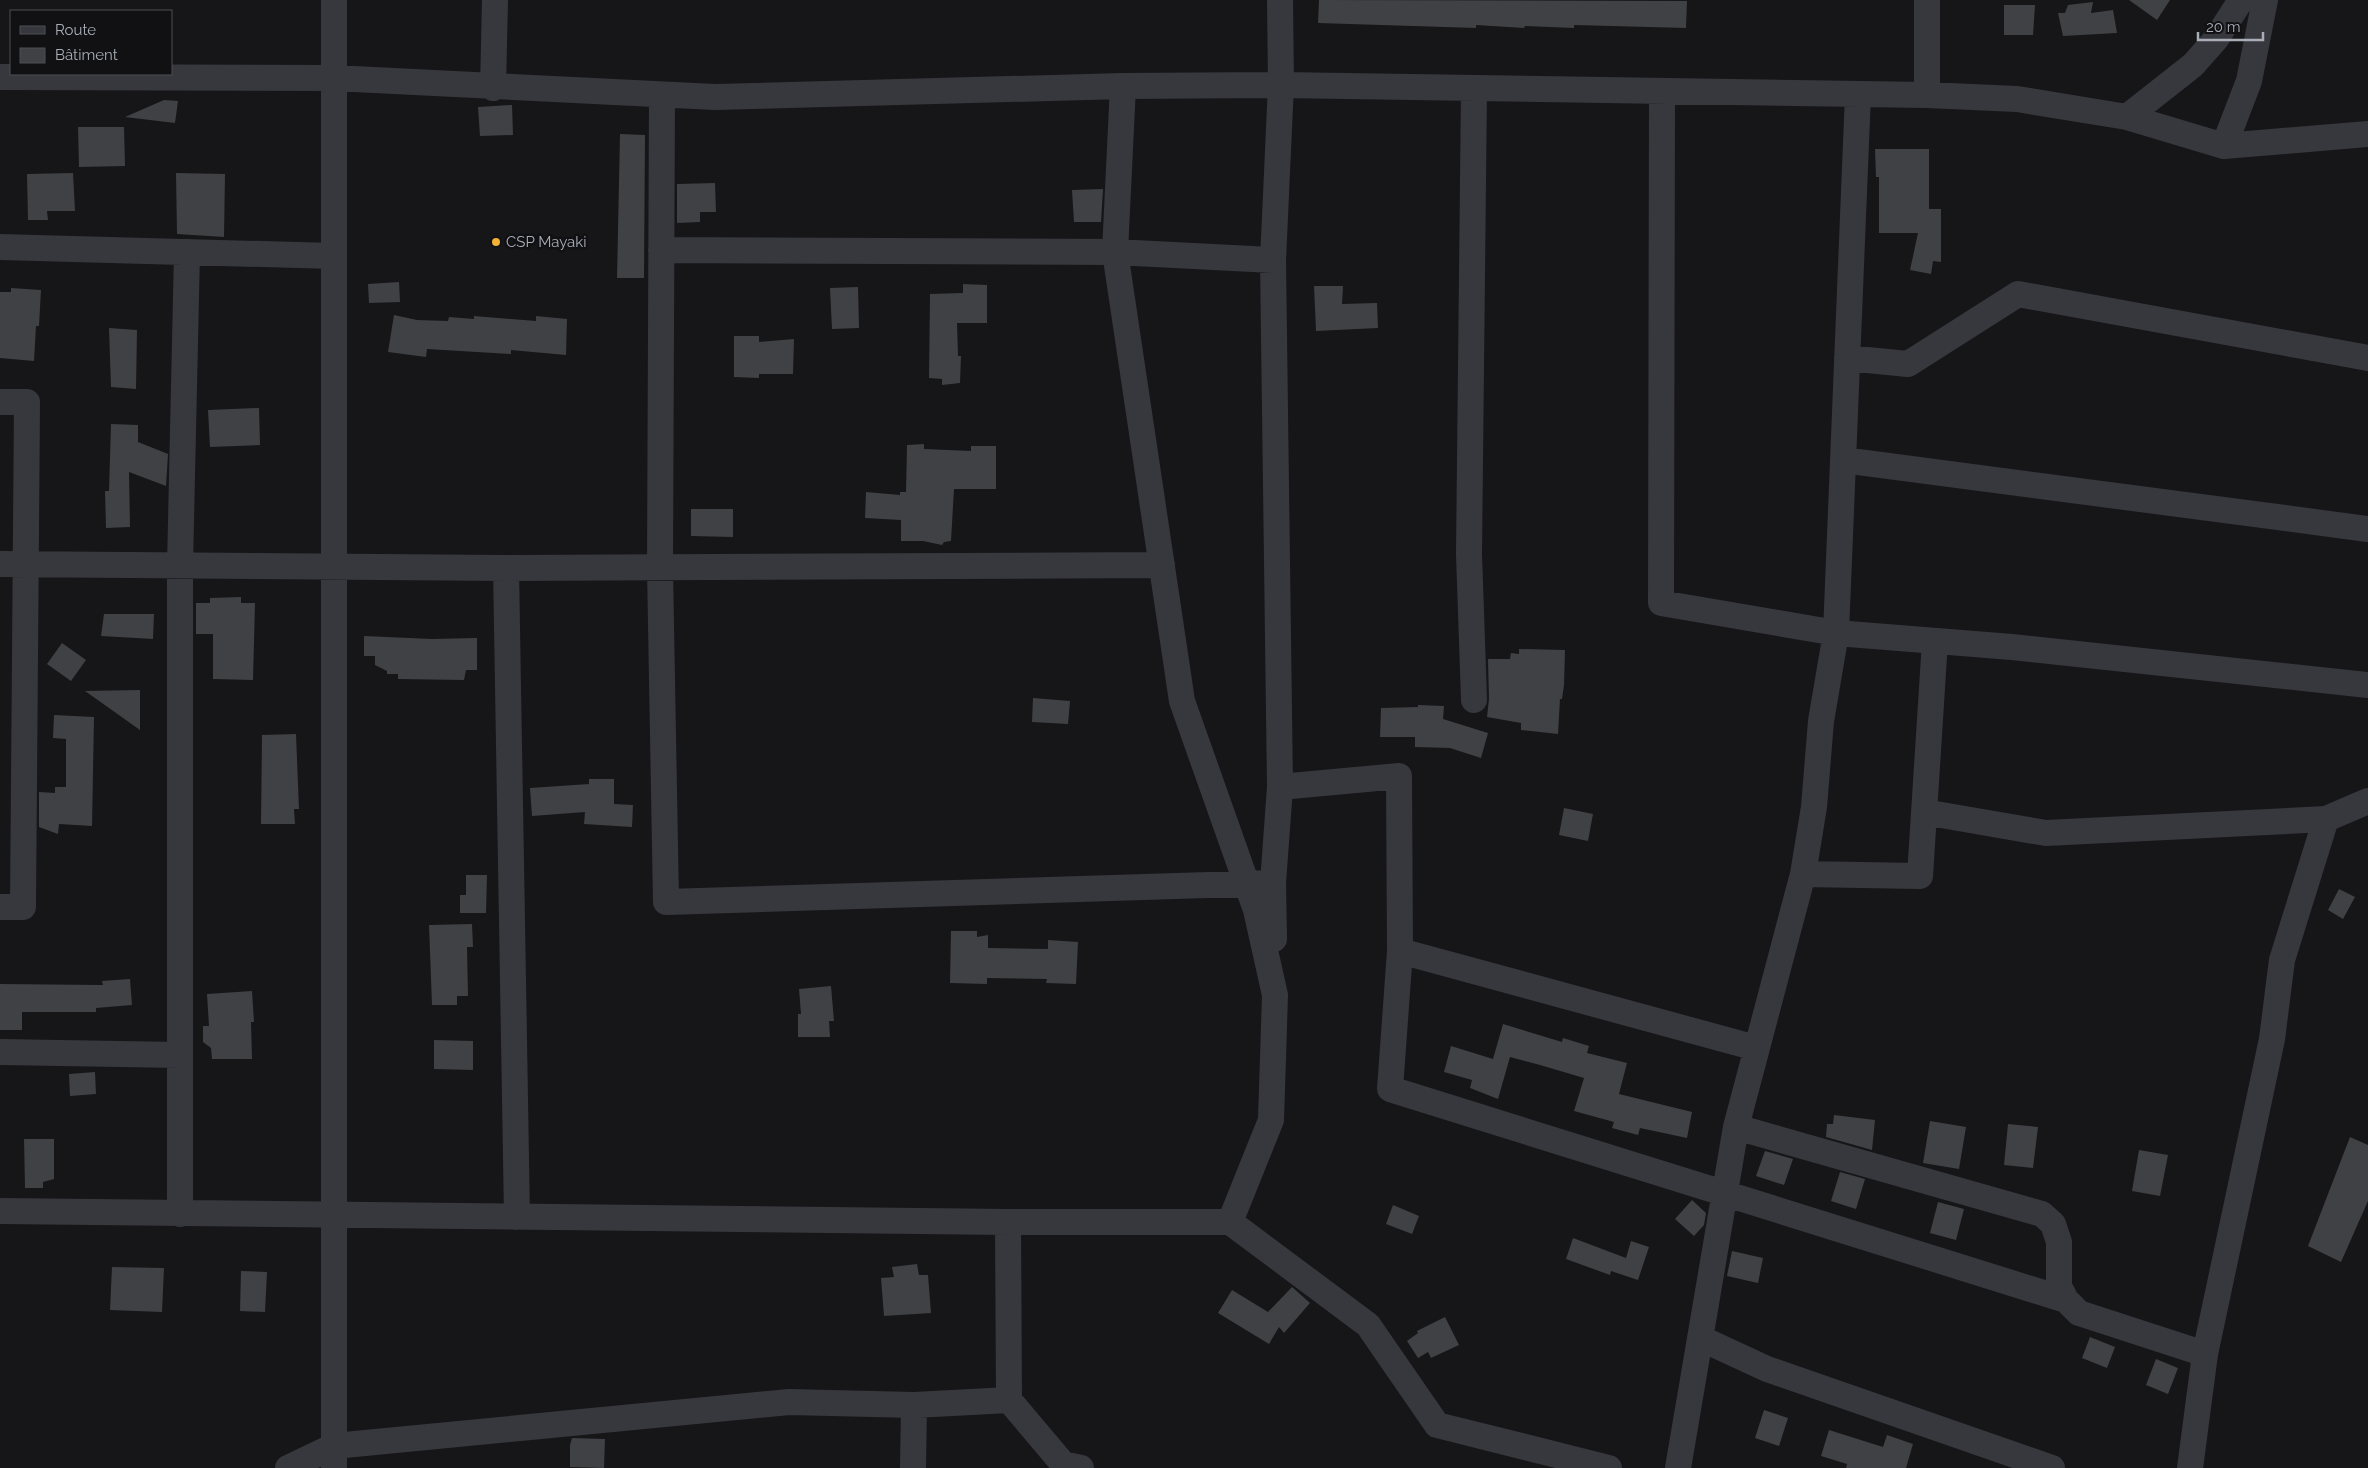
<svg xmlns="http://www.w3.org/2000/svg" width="2368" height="1468" font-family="Raleway,sans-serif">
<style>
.building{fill:#404145}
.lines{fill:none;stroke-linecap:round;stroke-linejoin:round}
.minor{stroke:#37383d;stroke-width:26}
.poi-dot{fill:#f2b134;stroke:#111113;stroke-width:2}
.labels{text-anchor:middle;stroke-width:5;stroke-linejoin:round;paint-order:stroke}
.poi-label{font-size:15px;fill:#a8adb8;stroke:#111113;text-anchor:start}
</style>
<rect width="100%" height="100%" fill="#161618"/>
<path class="building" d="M1319,0l368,1 -1,27 -112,-3v3l-49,-2 -1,2 -48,-3v3l-158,-5z
M2129,0h41l-13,20z
M2093,2l-2,11 22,-3 4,23 -54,3 -5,-23h7l3,-8z
M2004,5h31l-2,30h-29z
M164,100l14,1 -3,22 -50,-6z
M512,105l1,30 -33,1 -2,-29z
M78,127h46l1,39 -46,1z
M620,134l25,1 -1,143h-27z
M1875,149h54v60h12v53l-8,-1 -2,13 -21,-4 8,-37h-39v-56h-3z
M73,173l2,38h-28l1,9h-20l-1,-46z
M176,173l49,1 -1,63 -47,-3z
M715,183l1,29h-16v10l-23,1v-39z
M1103,189l-2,33h-27l-2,-32z
M399,282l1,20 -31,1 -1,-19z
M963,284l24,1v38h-30l1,33h3l-1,27 -18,2v-6l-13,-1 1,-84 33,-1z
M1314,286h29l-1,18 35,-1 1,25 -62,3z
M858,287l1,41 -27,1 -2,-41z
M11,288l30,2 -2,36h-3l-2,35 -34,-3v-66h11z
M394,315l23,5 31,1 1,-4 25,2v-3l62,5v-5l31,3 -1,36 -55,-5v4l-84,-5 -1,8 -38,-5z
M109,328l28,2 -1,59 -25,-2z
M734,336h25v6l35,-3 -1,35h-34v4l-25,-1z
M259,408l1,37 -50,2 -2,-37z
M111,424l27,1v17l30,12 -2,32 -37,-14 1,55 -24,1 -1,-37h4z
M924,444v5l47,2v-5h25v43h-42l-3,52 -7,1 -2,3 -19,-4h-22v-21l-36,-2 1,-26 34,3v-3h6l1,-47z
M691,509h42v28l-42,-1z
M241,597v6h14l-2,77 -40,-1v-45h-17v-31h14v-5z
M104,614h50l-1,25 -52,-3z
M364,636l68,3 45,-1v32h-11l-2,10 -66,-1v-5h-11v-3l-12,-6v-9h-11z
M62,643l24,17 -15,21 -24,-17z
M1519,649l46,1 -1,35 -2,14h-2l-2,35 -37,-4v-7l-34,-6 2,-18 -1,-40h22l1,-6 8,1z
M140,690v40l-55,-39z
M1033,698l37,3 -2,23 -36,-2z
M1418,705l26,1 -1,13 45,14 -7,25 -31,-10 -35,-1v-10h-35l1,-29 37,-1z
M54,715l40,2 -2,109 -33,-2 -1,10 -19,-7v-35l16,1v-6h11v-48l-13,-1z
M296,734l3,75h-5l1,15h-34l1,-89z
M589,779h25v25l19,1 -1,22 -48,-3 1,-12 -53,4 -2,-28 59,-4z
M1564,808l29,6 -5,27 -29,-6z
M466,875h21l-1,38h-26v-18h6z
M2339,889l16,8 -12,22 -15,-9z
M472,924l1,23h-6l1,49h-11v9h-25l-3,-80z
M951,931h26v6l11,-2v13l60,1v-9l30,2 -2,42 -30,-1 1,-4 -60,-1v6l-37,-1z
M130,979l2,26 -36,3v4h-74v18h-22v-46l103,1 -1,-4z
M831,986l3,35h-5l1,16h-32v-23h3l-2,-25z
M252,991l2,31h-3l1,37h-40l-1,-11 -8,-6v-16h6l-2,-32z
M1503,1024l59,18 1,-4 26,8 -2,7 40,10 -8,31 73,18 -5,26 -47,-10 -2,7 -26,-7 2,-6 -40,-11 10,-33 -44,-13 -30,-8 -12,42 -28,-11 2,-8 -28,-8 7,-26 42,13z
M434,1040l39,1v29l-39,-1z
M95,1072l1,22 -26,2 -1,-22z
M1834,1115l41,5 -3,30 -46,-13 1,-13h6z
M1930,1121l36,6 -7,42 -36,-6z
M2008,1124l30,3 -5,41 -29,-3z
M2350,1137l18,8v56l-27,61 -33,-16z
M24,1139h30v40l-11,3v6h-18z
M2139,1150l29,5 -8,41 -28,-5z
M1765,1151l28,8 -9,26 -28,-9z
M1840,1172l25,7 -9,30 -25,-8z
M1692,1200l14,13 -2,12 -10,11 -19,-17z
M1938,1202l26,7 -8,31 -26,-7z
M1393,1205l26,11 -7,18 -26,-10z
M1573,1238l53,20 5,-17 18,6 -11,33 -27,-9 -1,4 -44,-16z
M1732,1251l31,7 -5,25 -31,-7z
M917,1264l2,11h9l3,38 -47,3 -3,-38 13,-1 -2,-10z
M112,1267l52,1 -2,44 -52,-2z
M241,1271l26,1 -2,40 -25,-1z
M1292,1287l18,16 -26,30 -5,-6 -10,17 -51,-31 14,-23 36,22z
M1445,1317l14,28 -28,13 -3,-6 -10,6 -11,-17 11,-8 -1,-2z
M2090,1337l25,10 -8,21 -25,-10z
M2156,1359l22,9 -10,26 -22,-9z
M1764,1410l24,8 -9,28 -24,-8z
M1829,1430l54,17 4,-12 26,9 -7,24h-60l1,-4 -26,-8z
M572,1438l33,1 -1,29 -34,-1v-22z"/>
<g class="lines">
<path class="minor" d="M1927,0v95
M0,77l334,1 381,19 408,-11 158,-1 646,10 90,4 110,18 97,29 144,-12
M1123,86l-8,166 67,449 74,209 19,85 -4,125 -41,102
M493,88l2,-88
M1474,88l-5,466 5,146
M1662,91l-1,512 175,30 176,14 356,38
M662,95l-2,473 6,334 607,-19
M2127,117l66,-52 23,-26 25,-39
M2224,146l25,-65 16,-81
M0,247l334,9
M661,250l454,2 158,8
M1847,358l61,6 110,-70 350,64
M0,402h27l-4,505h-23
M1843,460l525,69
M0,564l506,4 656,-3
M506,568l11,649
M1280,787l119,-11 1,175 -10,138 676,211
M1924,812l122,21 280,-14 42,-18
M1803,874l117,2 15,-235
M1274,939l-1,-56 7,-96 -7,-527 8,-175 -1,-85
M1400,951l356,97
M0,1052l180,3
M1736,1127l306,87 11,10 6,18v44l7,14 13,13 126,41
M0,1211l1008,11h222l138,103 69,100 172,43
M180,1214v-648l7,-314
M1008,1222l1,178 54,64 18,4
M1700,1338l67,31 285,99
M288,1468l46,-22 455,-44 125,3 95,-5
M334,1468v-1468
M913,1468l1,-63
M1678,1468l58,-341 67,-253 11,-67 7,-86 15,-88 22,-539
M2190,1468l15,-114 67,-315 10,-79 44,-141"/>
</g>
<circle class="poi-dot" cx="496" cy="242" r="5"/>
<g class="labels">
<g class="poi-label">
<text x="506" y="247">CSP Mayaki</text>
</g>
</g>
<rect x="10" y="10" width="162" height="65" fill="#111113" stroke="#4d4f55"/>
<rect x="20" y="26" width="25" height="8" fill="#37383d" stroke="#4d4f55"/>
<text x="55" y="35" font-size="15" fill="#a8adb8">Route</text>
<rect x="20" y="48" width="25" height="15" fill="#404145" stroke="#4d4f55"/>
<text x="55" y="60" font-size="15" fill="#a8adb8">Bâtiment</text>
<path d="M2198 32v8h65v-8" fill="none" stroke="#a8adb8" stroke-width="2.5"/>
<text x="2206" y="32" font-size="15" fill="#a8adb8" stroke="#111113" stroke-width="4" paint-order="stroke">20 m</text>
</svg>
